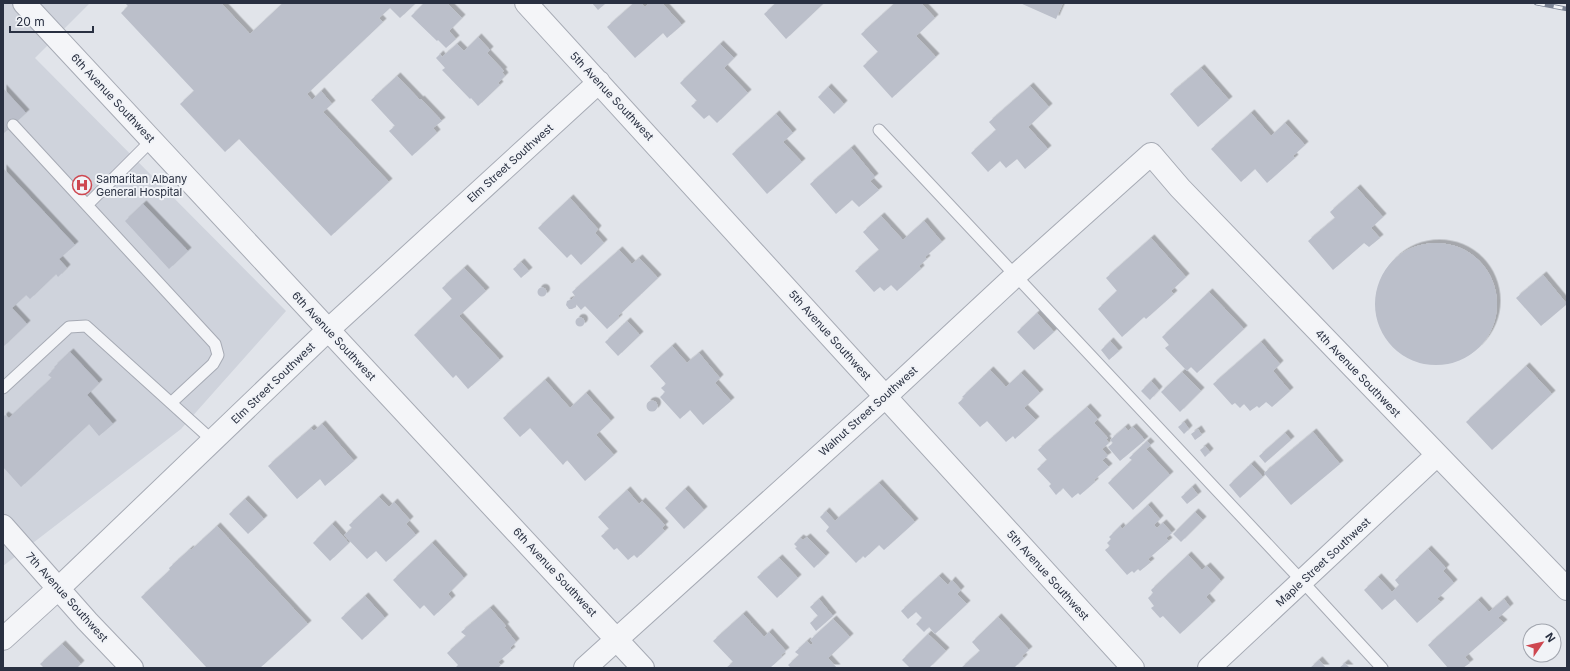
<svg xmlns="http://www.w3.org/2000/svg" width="1570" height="671" font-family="Inter,sans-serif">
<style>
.built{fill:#cfd3dc}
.building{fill:#bbbfca;filter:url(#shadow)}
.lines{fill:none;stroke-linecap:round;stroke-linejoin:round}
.lane-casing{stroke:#a6aab4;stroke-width:13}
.street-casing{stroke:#a6aab4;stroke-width:24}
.lane{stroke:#f4f5f8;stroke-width:11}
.street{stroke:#f4f5f8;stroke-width:22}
.rail-casing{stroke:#7a8293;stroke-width:4.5}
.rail{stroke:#f1f3f7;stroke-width:3;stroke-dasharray:9;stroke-linecap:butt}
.labels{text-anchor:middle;stroke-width:4;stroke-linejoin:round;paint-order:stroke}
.street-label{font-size:11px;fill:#293041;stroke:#f1f3f7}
.poi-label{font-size:11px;fill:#293041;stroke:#f1f3f7;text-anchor:start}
</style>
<defs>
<filter id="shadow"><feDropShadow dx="3.5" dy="-3.5" stdDeviation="0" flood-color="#0004"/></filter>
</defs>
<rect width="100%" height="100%" fill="#e1e4ea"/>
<path class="built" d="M3,3h87l-55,55 251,253 -105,118 -178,137z"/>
<path class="building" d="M125,3h96l29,31 33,-31h133l-16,15 -10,-10 -11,10 4,4 -76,72 5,6 9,-9 11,13 -9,8 66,70 -58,54 -92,-97 -14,13 -45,-48 14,-13 -73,-78 7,-7z
M424,3h23l15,15 -13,13 7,8 -10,9 -8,-8 -1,1 -26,-25z
M592,3h14l-8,7z
M634,3h7l4,4 4,-4h13l20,22 -15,13 -4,-5 -28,25 -28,-31z
M776,3h48l-38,36 -22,-25z
M895,3h26l14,15 -19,18 20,21 -44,41 -29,-32 15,-14 -17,-18z
M1020,3h43l-7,16z
M478,37l12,13 -3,3 17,18 -2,1 3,4 -7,7 2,2 -22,21 -7,-8 -1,1 -28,-29 3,-2 -9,-10 4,-4 2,3 15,-13 7,7z
M720,44l14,14 -10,10 24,25 -31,30 -8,-8 -5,4 -13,-13 6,-5 -17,-18z
M1201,68l28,32 -31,27 -28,-33z
M397,76l23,24 1,-1 21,22 -9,7 4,5 -25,23 -23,-25 6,-5 -24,-26z
M1030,86l19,21 -21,20 20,22 -23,20 -8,-10 -11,9 -6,-7 -12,11 -17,-19 25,-23 -7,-8z
M828,87l16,17 -10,10 -16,-17z
M3,88l23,25 -23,21z
M1251,113l20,23 14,-13 20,22 -12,11 2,2 -28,25 -12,-14 -14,13 -30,-33z
M776,114l17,19 -10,9 19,20 -35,32 -35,-40z
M851,148l24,29 -5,4 9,9 -20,17 -7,-7 -16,14 -26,-30z
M3,168l72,77 -16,14 8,9 -9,9 -2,-3 -26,25 -4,-4 -14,13 15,16 -24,23z
M1357,188l26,29 -12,11 9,10 -11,9 -5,-4 -31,27 -25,-29 27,-23 -5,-6z
M570,198l28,31 -3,4 9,10 -23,22 -10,-11 -4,4 -29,-30z
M143,204l45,47 -19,18 -44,-48z
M881,216l22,24 21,-19 18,21 -17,15 2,2 -8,7 2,3 -24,22 -6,-6 -7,6 -4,-4 -6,5 -19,-21 24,-21 -16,-18z
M1151,238l35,39 -15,14 3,3 -28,25 -2,-2 -22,20 -24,-28 19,-18 -11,-13z
M1375 304a61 61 0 1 1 122 0a61 61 0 1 1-122 0Z
M619,250l13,14 7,-6 19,20 -40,38 1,2 -12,11 -22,-23 -4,4 -5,-6v3l-4,2h-3l-3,-4 1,-4 5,-2 3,-3 -3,-4z
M521,262l8,9 -8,7 -8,-9z
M464,268l22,23 -27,25 41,44 -32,29 -12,-14 -3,3 -39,-43 38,-36 -10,-11z
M1543,275l24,29 -26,22 -25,-28z
M537.5 292a4.5 4.5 0 1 1 9 0a4.5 4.5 0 1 1-9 0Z
M1209,292l35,37 -47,44 -6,-6 -4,4 -22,-23 4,-3 -7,-8z
M1037,313l17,19 -20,18 -17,-18z
M575.5 322a4.5 4.5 0 1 1 9 0a4.5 4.5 0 1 1-9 0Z
M627,321l13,14 -22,21 -13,-14z
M1110,341l9,10 -10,9 -8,-10z
M1261,342l19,22 -7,7 17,20 -18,16 -6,-5 -7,6 -2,-2 -7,5 -6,-7 -4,4 -5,-5 -3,2 -19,-21z
M672,346l15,17 12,-10 21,25 -5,5 16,18 -28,24 -13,-15 -10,9 -20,-22 5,-5 -4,-4 5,-4 -16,-18z
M70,352l29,31 -12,12 26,29 -14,12 -10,-12 -68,63 -18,-20v-50l2,-2 4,3 43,-40 -4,-3 7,-7 -1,-1z
M1526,366l26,28 -60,56 -26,-28z
M990,370l16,17 15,-14 19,20 -16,15 12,12 -21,19 -2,-3 -7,6 -19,-21 -7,6 -22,-24 6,-5 -2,-1z
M1182,372l19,19 -21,21 -19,-20z
M545,380l25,28 16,-15 25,28 -15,14 18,20 -29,26 -18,-21 -4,5 -33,-37 -10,9 -17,-19z
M1151,381l8,9 -9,10 -9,-9z
M646.5 406a5.5 5.5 0 1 1 11 0a5.5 5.5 0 1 1-11 0Z
M1087,407l11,12 -4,4 14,15 -2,1 3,4 -7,6 6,7 -6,4 7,7 -15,13 1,2 -15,13 -2,-2 -6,5 -9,-10 -7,7 -7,-9 2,-2 -14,-15 10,-9 -9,-10z
M1184,422l5,7 -5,5 -6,-7z
M322,424l32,37 -29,25 -5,-7 -23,20 -29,-33 43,-38 3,3z
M1125,427l3,4 5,-4 12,13 -25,21 -12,-14 5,-4 -3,-3z
M1198,429l4,6 -7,5 -4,-6z
M1313,432l27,32 -49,41 -27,-32z
M1285,433l6,7 -26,23 -6,-7z
M1147,441l4,4 -5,4 24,26 -37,35 -25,-27 24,-23 -3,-2z
M1205,446l5,6 -5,5 -5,-7z
M1251,464l12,13 -23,21 -11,-13z
M879,483l36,39 -31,28 -5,-5 -14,13 -2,-2 -7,7 -30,-32 3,-4 -9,-10 6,-6 9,10z
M1192,487l6,8 -11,9 -6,-7z
M685,489l19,21 -20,19 -19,-21z
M627,490l12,14 3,-3 23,24 -3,3 3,3 -28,27 -3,-3 -6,5 -11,-12 -3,2 -13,-14 8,-7 -11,-12z
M379,497l10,10 5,-5 16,18 -4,4 10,11 -30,27 -10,-11 -9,8 -23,-24 8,-7 -3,-3z
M245,499l19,20 -16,15 -19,-20z
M1148,505l12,14 -6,6 3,3 6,-5 9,10 -6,5 3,3 -21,18 3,3 -11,9 -2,-2 -4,4 -2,-2 -5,4 -22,-25 5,-4 -3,-3 4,-4 -2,-2 11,-11 2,3z
M1195,512l8,8 -22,22 -8,-8z
M332,524l17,19 -19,18 -17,-18z
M217,526l91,98 -48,44h-53l-66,-71 29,-27 -1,-2 21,-19 1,1z
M807,537l19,19 -12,12 -19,-20 2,-1 -3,-3 6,-6 3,2z
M432,543l32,35 -16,16 4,5 -18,17 -10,-11 -4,4 -27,-29z
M1428,549l18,19 -3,3 11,12 -17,16 4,3 -24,21 -22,-24 -13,11 -18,-20 14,-13 14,15 7,-7 -4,-5z
M1188,555l14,15 5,-4 14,15 -15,16 6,7 -32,30 -17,-18 -3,2 -9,-10 3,-2 -6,-8 5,-5 -2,-3z
M779,558l19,20 -21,20 -20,-21z
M939,576l9,9 4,-5 9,10 -4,4 10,10 -32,30 -6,-7 -5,5 -8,-8 6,-6 -6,-6 -8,7 -7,-8z
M365,596l20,22 -23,22 -21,-22z
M819,599l14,17 -17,15 -6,-8 8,-7 -8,-9z
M1504,599l6,8 -12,11 6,5 -39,34 5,6 -7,5h-15l-20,-23 50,-45 11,12z
M490,608l16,18 -2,1 12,15 -6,6 2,2 -14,12 3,3 -3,3h-43l3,-3 -11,-12 19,-17 -5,-4z
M743,614l21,23 5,-5 17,19 -5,4 1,2 -12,11h-44l7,-6 -20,-21z
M998,617l31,33 -7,6 2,2 -10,10h-53l19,-17 -8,-9z
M833,619l17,18 -22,21 9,10h-46l-3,-3 11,-10 -4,-3 12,-11 4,4 2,-2 -3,-3z
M928,634l18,17 -17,17h-19l-8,-8z
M62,644l19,20 -4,4h-33l-4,-4z
M1319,660l7,8h-16z
M1345,663l5,5h-11z"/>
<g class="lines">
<g class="lane-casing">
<path id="lane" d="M13,125l202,219 3,11 -5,9 -41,38
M879,130l423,451 80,87
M87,205l65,-65
M3,388l66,-61 17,-1 127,115"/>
</g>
<g class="street-casing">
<path id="street" d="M24,3l619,665
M526,3l607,665
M3,526l84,95 45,47
M3,639l56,-51 269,-258 271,-248
M585,668l301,-272 130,-121 135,-121 29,34 387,401
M1209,668l228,-213"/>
</g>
<use href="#lane" class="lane"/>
<use href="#street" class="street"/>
<g class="rail-casing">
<path id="rail" d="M1536,3l31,6"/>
</g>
<use href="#rail" class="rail"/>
</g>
<defs>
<g id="hospital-ring" transform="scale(1)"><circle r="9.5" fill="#f1f3f7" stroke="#ce4750" stroke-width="1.5"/><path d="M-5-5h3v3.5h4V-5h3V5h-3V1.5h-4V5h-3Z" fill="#ce4750"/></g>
</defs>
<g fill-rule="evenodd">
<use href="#hospital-ring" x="82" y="185"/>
</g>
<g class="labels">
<g class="street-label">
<text transform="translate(612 96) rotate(47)" y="4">5th Avenue Southwest</text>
<text transform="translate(113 98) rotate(47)" y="4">6th Avenue Southwest</text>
<text transform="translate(510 163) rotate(-42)" y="4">Elm Street Southwest</text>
<text transform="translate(830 335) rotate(48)" y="4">5th Avenue Southwest</text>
<text transform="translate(334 336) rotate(47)" y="4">6th Avenue Southwest</text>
<text transform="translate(1358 373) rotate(46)" y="4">4th Avenue Southwest</text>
<text transform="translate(273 383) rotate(-44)" y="4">Elm Street Southwest</text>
<text transform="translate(868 411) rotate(-42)" y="4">Walnut Street Southwest</text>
<text transform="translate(1323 562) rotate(-43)" y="4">Maple Street Southwest</text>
<text transform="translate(555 572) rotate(47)" y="4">6th Avenue Southwest</text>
<text transform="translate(1048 575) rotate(48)" y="4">5th Avenue Southwest</text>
<text transform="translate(67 597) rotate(48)" y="4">7th Avenue Southwest</text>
</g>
<g class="poi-label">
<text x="96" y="183">Samaritan Albany<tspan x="96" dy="13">General Hospital</tspan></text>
</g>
</g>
<rect width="1570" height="671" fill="none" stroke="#293041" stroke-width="8"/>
<g transform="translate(1542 643) rotate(56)"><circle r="19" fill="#f1f3f7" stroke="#a1a5ae"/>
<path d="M0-3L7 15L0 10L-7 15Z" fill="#ce4750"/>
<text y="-6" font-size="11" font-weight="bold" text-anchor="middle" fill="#293041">N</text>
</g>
<path d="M10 26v6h83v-6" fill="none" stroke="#293041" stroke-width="2"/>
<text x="16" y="26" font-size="12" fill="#293041" stroke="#f1f3f7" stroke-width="3" paint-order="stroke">20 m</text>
</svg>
